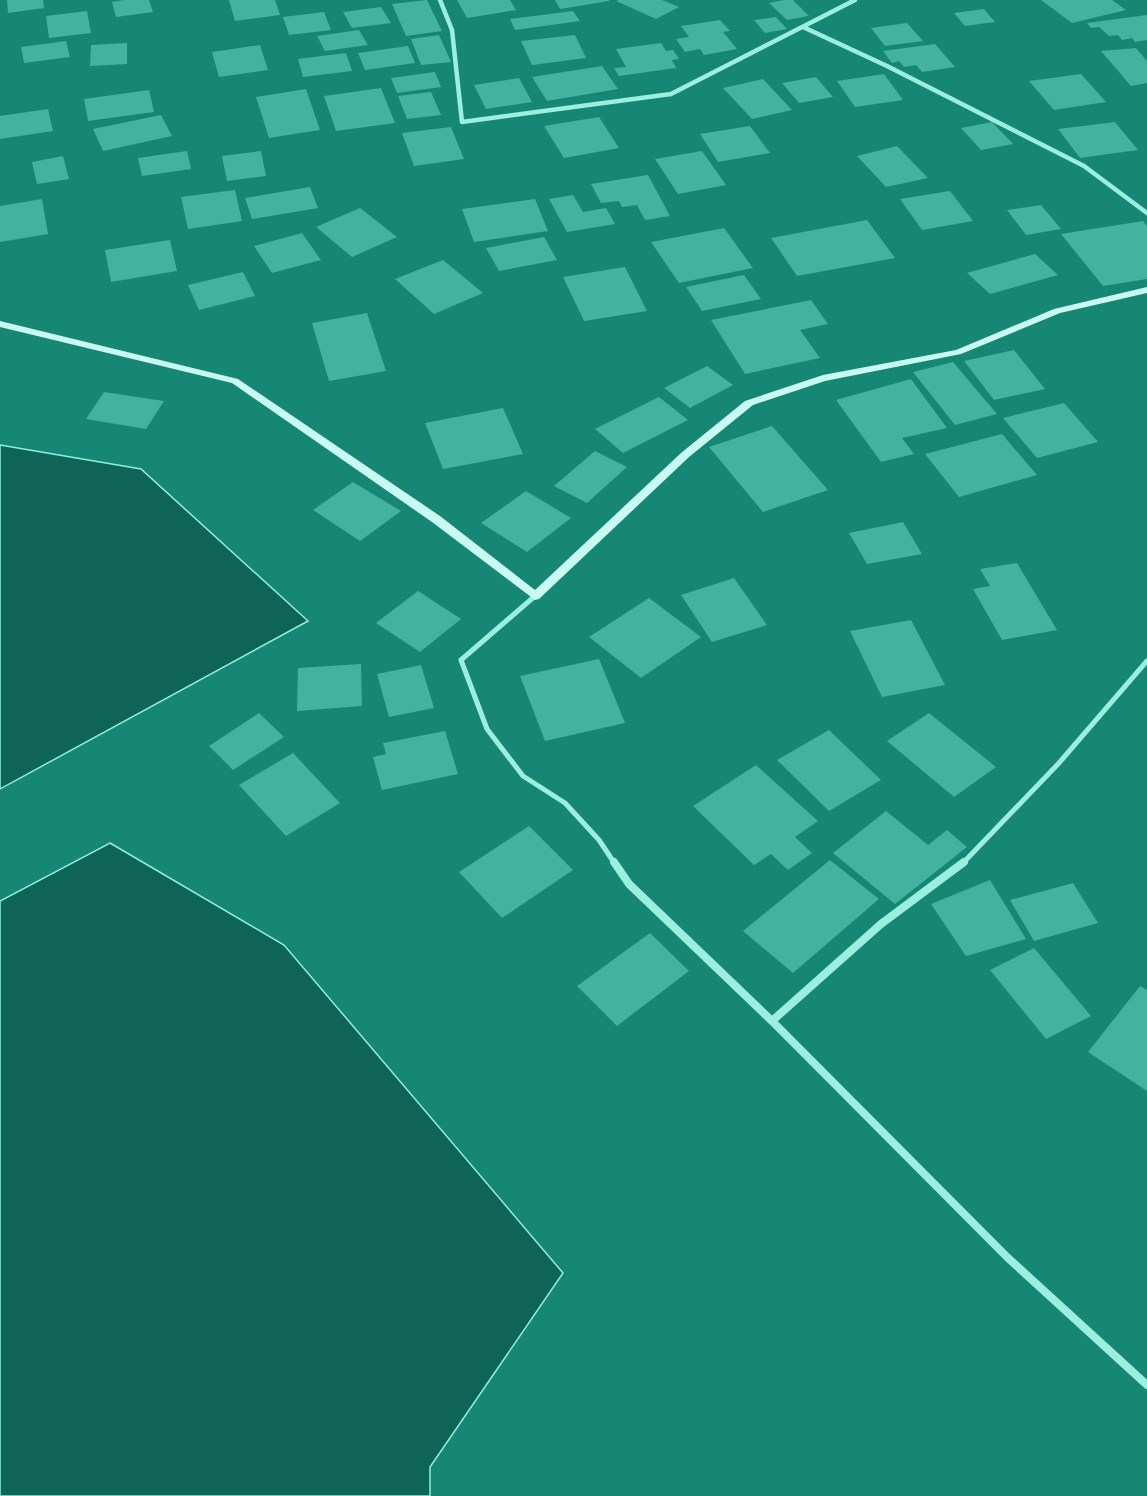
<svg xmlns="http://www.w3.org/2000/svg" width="1147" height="1496" font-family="'PT Sans',sans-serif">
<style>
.water{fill:#0e6456;stroke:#8ef1de;stroke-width:1.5}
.building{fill:#43b29f}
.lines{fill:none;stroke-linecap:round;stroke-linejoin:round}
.street-far2{stroke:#9ceedf;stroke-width:4.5}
.street-far1{stroke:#9ceedf;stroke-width:5}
.street{stroke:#9ceedf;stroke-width:8}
.secondary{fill:#c9faf2;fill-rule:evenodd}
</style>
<rect width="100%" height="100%" fill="#168774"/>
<path class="water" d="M0,445l141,24 167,152 -308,168z
M110,843l174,102 279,328 -133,194v29h-430v-595z"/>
<path class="building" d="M7,0h36l1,8 -36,5z
M124,0h25l4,12 -37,5 -4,-15z
M229,0h46l5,15 -45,6z
M427,0l15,31 -36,5 -14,-32z
M457,0h53l6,10 -49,8z
M555,0h54v1l-49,8z
M619,0h43l17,7 -23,12 -40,-18z
M784,0h9l16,16 -22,4 -18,-17z
M1041,0h71l14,10 -54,13z
M381,7l10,16 -39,5 -9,-16z
M984,9l11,13 -30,4 -11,-13z
M87,11l4,22 -42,5 -3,-22z
M573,11l7,10 -65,9 -5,-11z
M324,12l7,18 -42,5 -6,-18z
M1147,15v25l-12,2 -3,-4 -10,2 -4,-5 -9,1 -10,-9 -8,1 -4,-5z
M776,17l11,12 -22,4 -11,-13z
M720,20l10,11 -7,1 14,17 -33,6 -4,-6 -15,3 -9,-13 13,-2 -8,-11z
M907,23l16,18 -38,5 -14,-18z
M359,30l9,15 -43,6 -8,-15z
M439,35l12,27 -30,3 -10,-26z
M575,35l11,23 -54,7 -11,-24z
M66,41l4,16 -46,6 -3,-16z
M127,43v21l-37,2 1,-21z
M661,43l5,8 7,-1 6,9 -7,1 4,8 -57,8 -5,-8 12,-1 -10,-18z
M935,44l20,23 -33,5 -6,-7 -12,2 -5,-6 -7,2 -9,-12z
M260,45l8,25 -49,7 -7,-25z
M408,46l7,17 -50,7 -7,-17z
M1136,48l11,13v22l-16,3 -30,-35z
M346,53l6,18 -49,6 -5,-18z
M602,66l16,23 -71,12 -15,-24z
M435,72l6,15 -44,6 -6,-15z
M884,74l19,26 -48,7 -18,-26z
M1081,74l25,28 -52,8 -25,-29z
M816,77l17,20 -34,6 -17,-20z
M519,78l13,24 -46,7 -12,-24z
M763,79l29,31 -40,9 -29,-31z
M381,88l14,35 -59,8 -12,-35z
M306,89l14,41 -51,8 -13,-41z
M149,90l5,22 -66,9 -4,-22z
M431,92l10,23 -34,4 -9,-23z
M48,109l5,22 -53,8v-23z
M161,115l11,21 -69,15 -10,-22z
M599,117l20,31 -55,10 -20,-32z
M992,122l21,22 -32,6 -20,-22z
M1115,122l23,28 -58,8 -22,-29z
M750,126l20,27 -52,9 -18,-28z
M451,127l13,32 -50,7 -12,-33z
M897,146l31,32 -42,9 -29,-31z
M187,151l4,18 -49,7 -4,-18z
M261,151l5,25 -39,5 -5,-25z
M702,151l24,34 -48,9 -23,-35z
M63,156l6,23 -32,5 -5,-22z
M648,175l22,41 -25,4 -8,-15 -15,2 -3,-6 -18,2 -10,-19z
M310,187l8,21 -66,11 -7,-21z
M235,190l7,31 -54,8 -7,-32z
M950,191l23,30 -51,9 -22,-31z
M573,195l10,17 23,-4 9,16 -48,8 -18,-33z
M42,199l6,35 -48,8v-36z
M535,199l13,32 -74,11 -12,-33z
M1041,205l20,24 -35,6 -19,-25z
M360,208l37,29 -45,20 -36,-30z
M867,220l28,38 -98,18 -26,-38z
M1143,221l4,5v53l-44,7 -42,-52z
M724,228l29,40 -74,15 -28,-41z
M302,233l19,27 -49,13 -18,-27z
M544,237l13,23 -58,11 -13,-23z
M170,240l7,31 -66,11 -6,-32z
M1035,254l23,21 -68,19 -23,-21z
M443,260l40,33 -49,21 -39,-35z
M625,267l22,44 -63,10 -21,-44z
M243,272l12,24 -56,14 -11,-25z
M744,275l17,24 -59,12 -16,-24z
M811,300l17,24 -28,6 20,28 -75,16 -34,-54z
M367,313l19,58 -57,10 -17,-58z
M1014,350l31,39 -51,11 -30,-39z
M953,362l44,52 -42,11 -42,-53z
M707,366l26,19 -43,23 -26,-20z
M911,379l36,49 -45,10 12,16 -33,8 -45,-62z
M104,392l60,9 -18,28 -60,-10z
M659,397l29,23 -65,33 -28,-24z
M1064,403l34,39 -61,16 -34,-40z
M503,408l20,46 -80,15 -18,-46z
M772,426l56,64 -65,22 -54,-65z
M1002,434l35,41 -78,22 -34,-43z
M595,451l32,16 -40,36 -33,-17z
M353,482l48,29 -41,30 -47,-31z
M526,491l45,27 -44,34 -46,-29z
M903,522l19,32 -55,10 -18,-31z
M1017,563l40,67 -55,10 -29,-51 17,-3 -10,-17z
M734,578l33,47 -55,17 -31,-47z
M418,591l43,28 -41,33 -44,-29z
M649,598l52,39 -60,41 -52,-41z
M911,620l34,65 -63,12 -32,-66z
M599,659l26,64 -80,18 -25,-65z
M361,664l1,42 -65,5 1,-43z
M421,665l13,43 -45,9 -12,-43z
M259,713l25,24 -51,33 -24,-24z
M929,713l67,54 -42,30 -67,-56z
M829,730l52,50 -52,31 -52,-51z
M445,731l13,43 -76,16 -9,-33 13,-3 -3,-11z
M293,753l47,50 -54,33 -47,-51z
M756,765l62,56 -23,16 17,16 -24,17 -17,-16 -17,11 -61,-59z
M886,811l42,34 19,-15 20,17 -72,57 -62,-51z
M529,826l44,44 -71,48 -43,-46z
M830,860l49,39 -86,74 -50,-42z
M990,880l36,59 -60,17 -35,-52z
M1073,883l25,40 -64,18 -24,-41z
M650,933l39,38 -72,55 -40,-40z
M1034,948l57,68 -45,23 -56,-69z
M1140,986l7,4v101l-59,-39z"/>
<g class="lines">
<path class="street-far2" d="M440,0l12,30 10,92 209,-28 184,-94
M803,27l84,39 197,100 63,47"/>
<path class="street-far1" d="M535,596l-74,64 26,69 36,47 42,27 34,37 16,24
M962,864l97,-101 88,-102"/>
<path class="street" d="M614,862l15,22 143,137 235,236 140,128
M772,1021l109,-97 83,-62"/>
<path class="secondary" d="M1147,287v6l-87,20 -99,41 -136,27 -72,24 -64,52 -150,142 -4,1 -103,-78 -200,-139 -232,-56v-6l238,58 202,137 95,74 146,-137 64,-52 78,-26 133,-25 98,-41z"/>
</g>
</svg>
